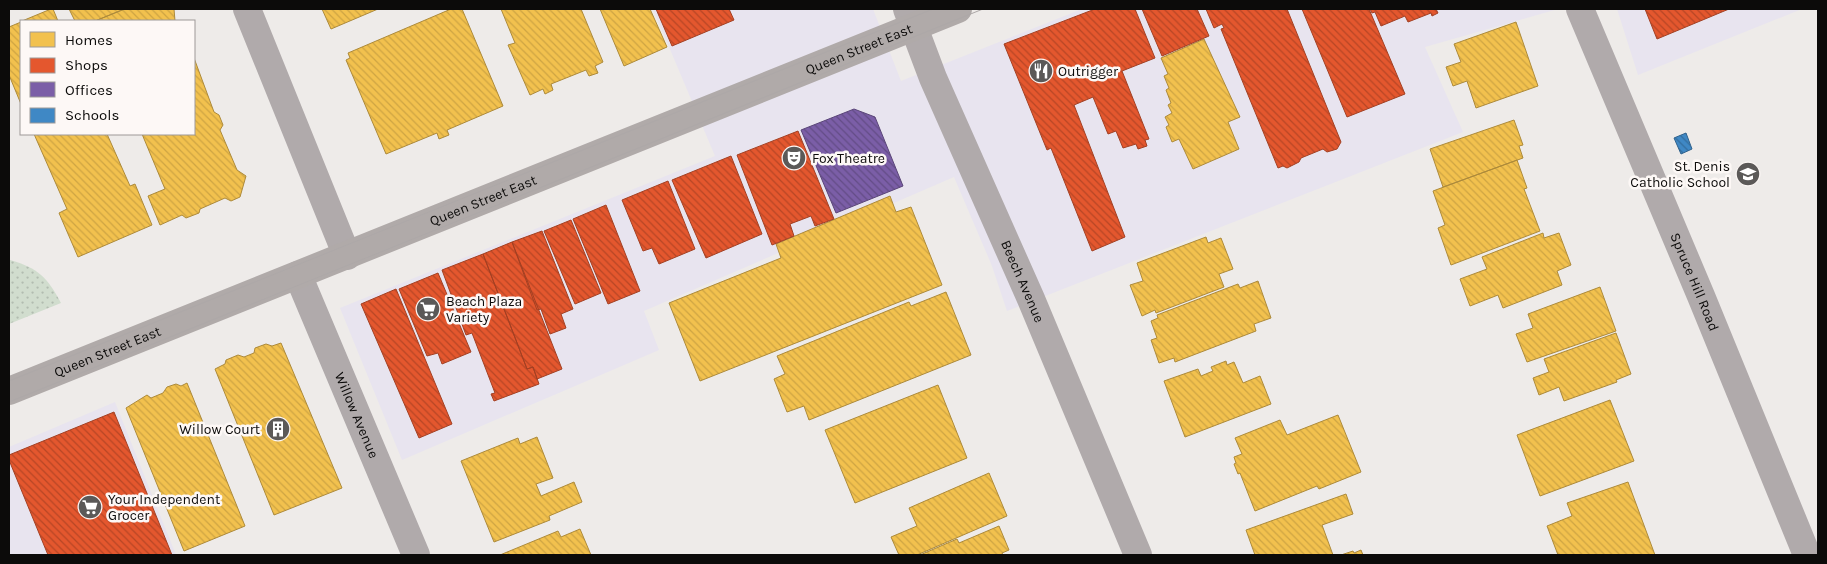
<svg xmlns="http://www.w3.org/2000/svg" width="1827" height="564" font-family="Karla,sans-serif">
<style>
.commercial{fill:#e8e4ef}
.grass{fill:url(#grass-dots)}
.homes{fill:url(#homes-back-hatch);stroke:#ad8a3a}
.shops{fill:url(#shops-back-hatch);stroke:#a34023}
.offices{fill:url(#offices-back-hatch);stroke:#5a4578}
.schools{fill:url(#schools-back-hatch);stroke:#30628d}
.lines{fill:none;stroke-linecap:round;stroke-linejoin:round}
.minor{stroke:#b0aaab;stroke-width:28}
.secondary{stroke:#b0aaa9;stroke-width:28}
.tram{stroke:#ada8a8;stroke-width:1}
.labels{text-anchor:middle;stroke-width:5;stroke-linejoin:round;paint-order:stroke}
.street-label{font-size:14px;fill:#0c0b0a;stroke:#fdf8f6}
.poi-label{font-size:14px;fill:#0c0b0a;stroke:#fdf8f6;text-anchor:start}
</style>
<defs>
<pattern id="grass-dots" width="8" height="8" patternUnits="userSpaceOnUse" patternTransform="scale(1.25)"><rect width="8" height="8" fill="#d1ddce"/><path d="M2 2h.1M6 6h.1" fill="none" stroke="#b2bcb0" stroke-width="1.8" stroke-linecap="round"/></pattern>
<pattern id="homes-back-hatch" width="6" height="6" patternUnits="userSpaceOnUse" patternTransform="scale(1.25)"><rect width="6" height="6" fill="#f2c14e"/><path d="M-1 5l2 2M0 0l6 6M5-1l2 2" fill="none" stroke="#cea443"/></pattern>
<pattern id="shops-back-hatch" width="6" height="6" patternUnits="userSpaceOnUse" patternTransform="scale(1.25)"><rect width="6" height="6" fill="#e4572e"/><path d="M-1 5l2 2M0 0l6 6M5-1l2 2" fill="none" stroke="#b74625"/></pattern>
<pattern id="offices-back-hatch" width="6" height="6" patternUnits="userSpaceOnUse" patternTransform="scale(1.25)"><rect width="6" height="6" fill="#7b5ea7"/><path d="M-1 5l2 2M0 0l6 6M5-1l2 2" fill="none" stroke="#634c86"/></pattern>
<pattern id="schools-back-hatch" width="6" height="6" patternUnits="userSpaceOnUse" patternTransform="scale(1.25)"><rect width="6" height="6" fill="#3f88c5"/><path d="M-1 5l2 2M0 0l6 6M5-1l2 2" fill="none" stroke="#336d9e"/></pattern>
</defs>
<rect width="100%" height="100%" fill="#eeebe9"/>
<path class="commercial" d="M653,9h220l28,72 181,-72h476l-133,38 38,85 -456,179 -15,-45 -38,-89 -310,134 15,39 -257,110 -62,-152 375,-152z
M1617,9h185l-164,66z
M115,402l61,153h-167v-108z"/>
<path class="grass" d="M10,260c28,8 37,17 51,43l-52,21z"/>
<path class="homes" d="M53,9l5,12h-36l29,-12z
M69,9h55l-29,12h-20z
M125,9h49l1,12h-80z
M322,9h56l-47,20z
M451,9h11l41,97 -56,24 2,5 -10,4 -2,-6 -51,21 -40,-94 4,-2 -2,-5z
M501,9h80l22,53 -8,4 3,7 -9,3 -3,-6 -35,14 2,6 -8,4 -2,-5 -13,6 -22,-50 7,-2z
M600,9h50l17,38 -43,19z
M21,22v82l-12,-29v-48z
M1516,22l22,64 -62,22 -9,-27 -14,5 -7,-19 15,-5 -7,-18z
M1204,39l36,78 -12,5 11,27 -46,20 -14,-30 -7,3 -6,-15 3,-2 -4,-8 7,-4 -4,-8 3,-2 -5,-13 3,-2 -5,-12 4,-2 -7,-16z
M194,58l20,54 5,3 4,10 -3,5 17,40 9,6 -6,21 -9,4 -6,-3 -25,11 -1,4 -13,5 -4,-3 -22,10 -12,-29 17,-7 -23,-55h52z
M1514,120l9,25 -4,1 4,12 -80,29 -13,-38z
M34,134h73l23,52 5,-2 17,41 -74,32 -19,-44 8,-4z
M1517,160l10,28 -3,1 16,42 -89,34 -13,-37 7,-3 -12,-34z
M890,196l6,16 15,-5 31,78 -242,96 -31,-78 112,-45 -5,-14z
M1543,233l1,5 15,-5 12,32 -14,6 5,14 -59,23 -5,-13 -28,11 -10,-27 27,-10 -5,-12z
M1206,237l2,6 13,-5 12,31 -14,5 5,13 -68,26 -1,-3 -13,6 -12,-31 13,-4 -6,-18z
M1258,281l13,37 -17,6 2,7 -81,31 -1,-4 -15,5 -8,-23 6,-2 -6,-17 7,-3 -1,-3 81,-31 2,4z
M1600,287l16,44 -89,31 -11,-28 17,-6 -5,-14z
M946,292l25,63 -162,65 -5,-14 -17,6 -13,-33 11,-5 -8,-18 132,-54 2,4z
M1616,333l15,41 -15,6 1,2 -53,19 -5,-14 -20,8 -6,-17 16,-6 -5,-13z
M281,343l61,145 -68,27 -59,-146 10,-5 1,-4 12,-5 6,2 10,-4 1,-5 11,-4 6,2z
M1226,361l1,4 7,-3 9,21 17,-7 11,28 -86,33 -21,-56 34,-12 3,7 12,-5 -2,-4z
M187,383l58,143 -61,25 -58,-143 21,-13 4,3 12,-5 4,-6 9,-3 5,2z
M938,385l29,73 -112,45 -30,-73z
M1610,400l24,61 -94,35 -23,-61z
M1338,415l23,57 -42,17 -2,-3 -62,25 -15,-38 -2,1 -4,-10 2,-1 -2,-6 8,-3 -7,-16 45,-18 7,15z
M537,437l16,41 -17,6 5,12 33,-14 8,20 -33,14 1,4 -56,22 -33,-81 57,-23 2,6z
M989,473l18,43 -90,39h-18l-8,-18 26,-11 -8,-18z
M1628,482l27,73h-97l-11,-29 25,-10 -5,-13z
M1346,494l7,20 -31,11 11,30h-78l-9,-25z
M999,526l10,24 -7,3 1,2h-83l37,-16 2,4z
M580,529l11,26h-91l58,-24 3,6z
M1361,550l2,5h-22l12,-4 1,2z"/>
<path class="shops" d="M656,9h73l5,11 -62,26z
M1095,9h40l20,49 -33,13 27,68 -4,1 2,6 -9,3 -2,-5 -13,4 -7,-17 -8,3 -15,-37 -19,8 51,132 -33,14 -41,-103 -4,2 -43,-106z
M1142,9h55l12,27 -47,20z
M1206,9h81l54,133 -4,7 -10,3 -4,-3 -22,9 -2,4 -12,6 -4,-2 -5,2 -57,-139 3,-1 -2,-4 -8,4z
M1302,9h67l36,85 -58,23z
M1370,9h66l2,4 -6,3 -1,-3 -23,9 -3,-6 -24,10 -6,-14 -3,1z
M1645,9h84l-72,30z
M798,131l36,88 -19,7 -4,-10 -21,8 4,12 -22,9 -35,-90z
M731,156l31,78 -56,24 -34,-78z
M668,181l27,68 -36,15 -7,-16 -9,3 -21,-51z
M606,205l34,86 -32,13 -35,-85z
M571,220l30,73 -26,11 -31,-73z
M542,231l31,78 -12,5 5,14 -16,6 -9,-25 -4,1 -25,-68z
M512,242l50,127 -25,10 -4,-12 -6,2 -44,-115z
M483,254l44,115 6,-2 6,17 -45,17 -3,-7 4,-1 -23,-60 -6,2 -24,-65z
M438,273l33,79 -29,12 -4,-11 -11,3 -28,-67z
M396,289l56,135 -33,14 -58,-134z
M114,412l58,143h-124l-39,-95v-5z"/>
<path class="offices" d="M854,109l21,8 28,69 -67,27 -35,-83z"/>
<path class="schools" d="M1686,133l6,16 -11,5 -7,-16z"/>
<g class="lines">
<g class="minor">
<path d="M247,9l100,247"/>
<path id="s1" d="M907,9l26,69 98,221 107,256"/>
<path id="s2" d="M1580,9l121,287 106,259"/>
<path id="s3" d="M298,275l118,280"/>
</g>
<path class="secondary" id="s4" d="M9,391l949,-382"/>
<path class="tram" d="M9,381l924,-372
M9,402l974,-393"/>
</g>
<defs>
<g id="restaurant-disc" transform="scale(1.25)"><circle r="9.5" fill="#5b5958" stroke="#fdf8f6"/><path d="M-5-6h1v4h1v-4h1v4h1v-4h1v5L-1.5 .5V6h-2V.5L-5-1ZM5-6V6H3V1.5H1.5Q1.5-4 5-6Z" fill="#fff"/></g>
<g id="theatre-disc" transform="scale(1.25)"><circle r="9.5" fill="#5b5958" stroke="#fdf8f6"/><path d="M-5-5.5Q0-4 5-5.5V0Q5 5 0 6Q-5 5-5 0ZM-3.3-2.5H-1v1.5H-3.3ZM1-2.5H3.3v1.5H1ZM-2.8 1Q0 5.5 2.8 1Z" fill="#fff"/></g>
<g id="school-disc" transform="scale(1.25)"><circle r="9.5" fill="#5b5958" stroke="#fdf8f6"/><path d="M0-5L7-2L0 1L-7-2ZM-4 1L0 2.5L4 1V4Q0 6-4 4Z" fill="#fff"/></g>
<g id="supermarket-disc" transform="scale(1.25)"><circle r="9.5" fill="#5b5958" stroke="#fdf8f6"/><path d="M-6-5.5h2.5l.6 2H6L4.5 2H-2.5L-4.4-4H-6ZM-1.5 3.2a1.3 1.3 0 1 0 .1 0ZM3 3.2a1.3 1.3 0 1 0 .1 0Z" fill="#fff"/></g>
<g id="building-disc" transform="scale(1.25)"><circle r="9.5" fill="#5b5958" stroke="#fdf8f6"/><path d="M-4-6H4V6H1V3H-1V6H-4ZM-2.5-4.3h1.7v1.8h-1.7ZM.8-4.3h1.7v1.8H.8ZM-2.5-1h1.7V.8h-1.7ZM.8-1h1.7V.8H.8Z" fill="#fff"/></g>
</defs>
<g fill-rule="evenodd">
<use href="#restaurant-disc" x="1041" y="71"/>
<use href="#theatre-disc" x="794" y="158"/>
<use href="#school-disc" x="1748" y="174"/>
<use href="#supermarket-disc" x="428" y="309"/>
<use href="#building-disc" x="278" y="429"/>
<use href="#supermarket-disc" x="90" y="507"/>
</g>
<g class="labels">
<g class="street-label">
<text dy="5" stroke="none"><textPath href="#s4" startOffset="916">Queen Street East</textPath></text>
<text dy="5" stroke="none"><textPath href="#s4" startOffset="511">Queen Street East</textPath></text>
<text dy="5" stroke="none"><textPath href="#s2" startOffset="296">Spruce Hill Road</textPath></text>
<text dy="5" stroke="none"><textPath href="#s1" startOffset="296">Beech Avenue</textPath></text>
<text dy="5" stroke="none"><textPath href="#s4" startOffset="106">Queen Street East</textPath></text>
<text dy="5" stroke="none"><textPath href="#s3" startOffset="152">Willow Avenue</textPath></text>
</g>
<g class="poi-label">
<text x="1058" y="76">Outrigger</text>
<text x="812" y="163">Fox Theatre</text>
<text x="1730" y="171" text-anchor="end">St. Denis<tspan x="1730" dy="16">Catholic School</tspan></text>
<text x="446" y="306">Beach Plaza<tspan x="446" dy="16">Variety</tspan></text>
<text x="260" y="434" text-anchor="end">Willow Court</text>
<text x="108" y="504">Your Independent<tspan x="108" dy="16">Grocer</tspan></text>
</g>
</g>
<rect width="1827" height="564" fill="none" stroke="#0c0b0a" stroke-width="20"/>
<rect x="20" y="20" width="175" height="115" fill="#fdf8f6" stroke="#9d9998"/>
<rect x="30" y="32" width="25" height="15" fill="#f2c14e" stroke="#9d9998"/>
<text x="65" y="45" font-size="15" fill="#0c0b0a">Homes</text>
<rect x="30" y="58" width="25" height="15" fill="#e4572e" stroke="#9d9998"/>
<text x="65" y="70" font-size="15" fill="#0c0b0a">Shops</text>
<rect x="30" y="82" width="25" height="15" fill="#7b5ea7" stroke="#9d9998"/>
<text x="65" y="95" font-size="15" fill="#0c0b0a">Offices</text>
<rect x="30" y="108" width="25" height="15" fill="#3f88c5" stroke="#9d9998"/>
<text x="65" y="120" font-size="15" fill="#0c0b0a">Schools</text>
</svg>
